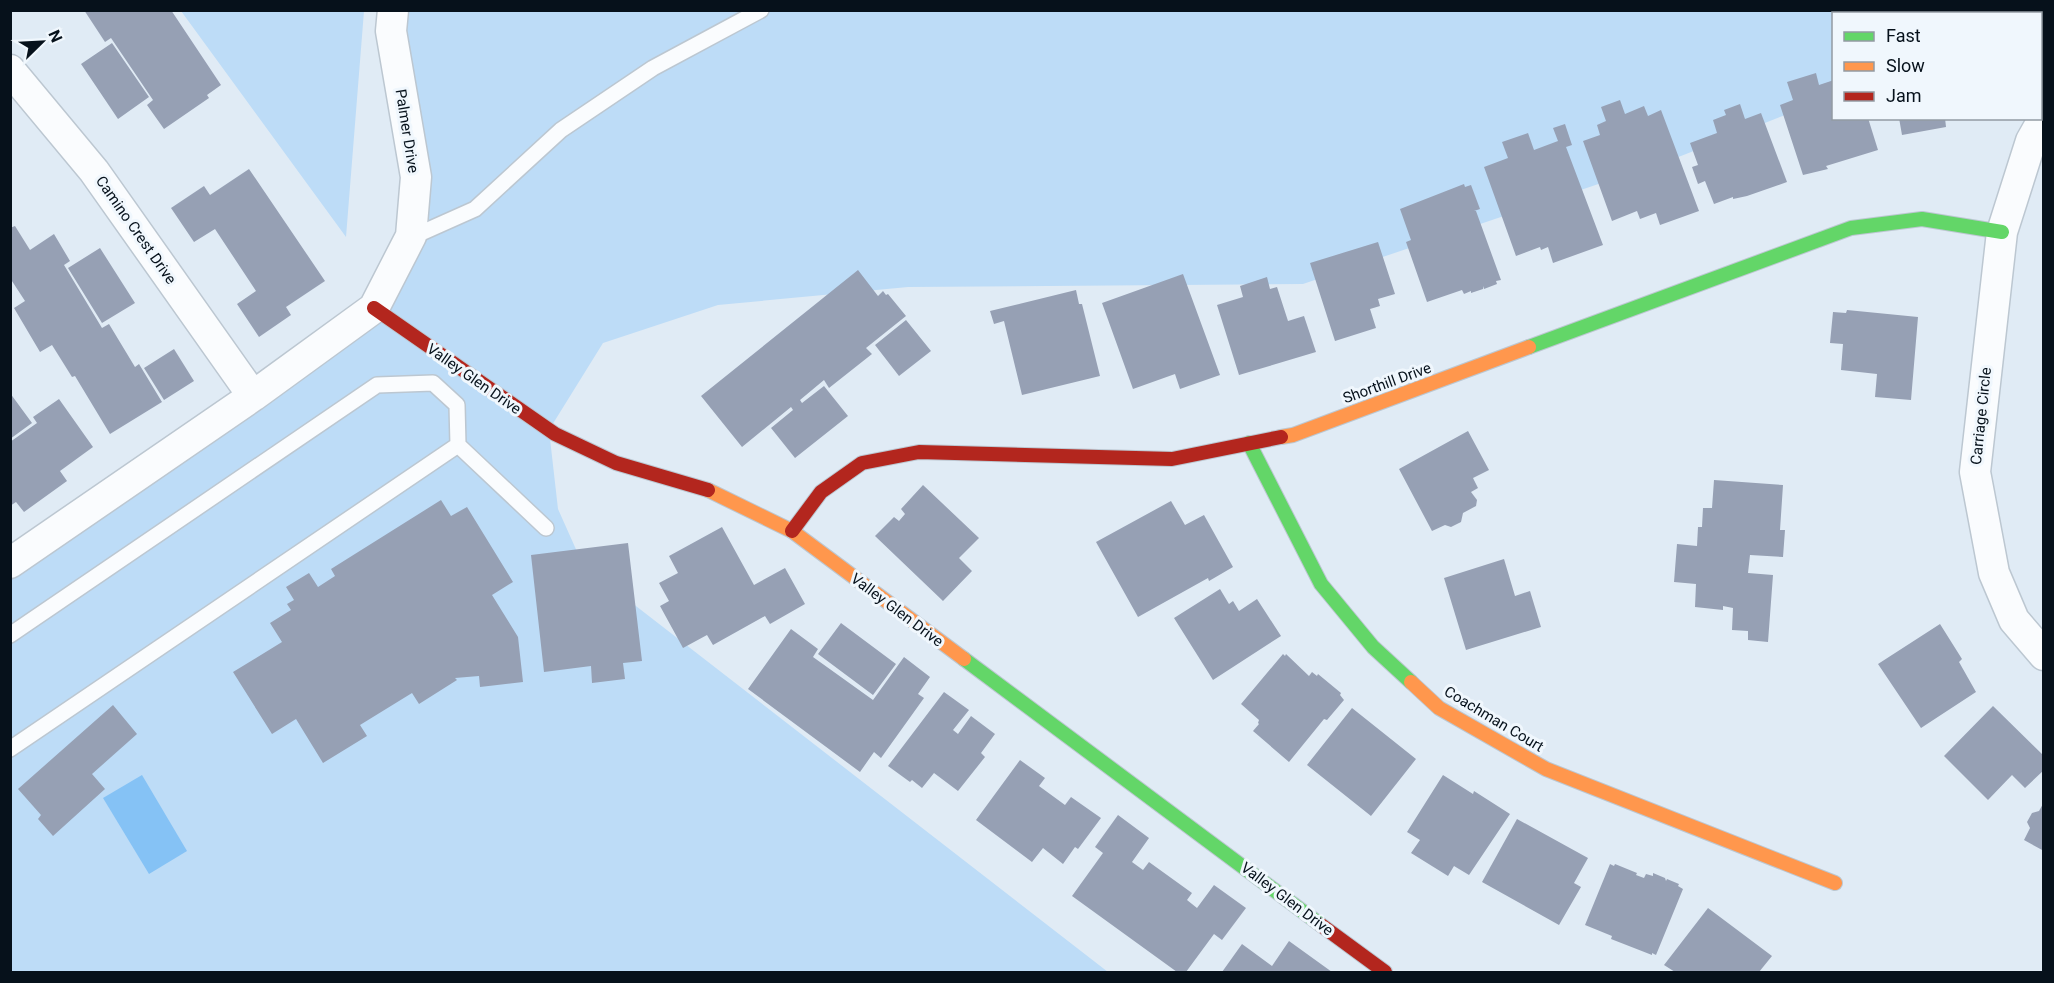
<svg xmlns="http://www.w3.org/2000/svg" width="2054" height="983" font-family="Roboto,sans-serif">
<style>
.green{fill:#bddcf7}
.water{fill:#85c2f5}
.building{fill:#96a0b4}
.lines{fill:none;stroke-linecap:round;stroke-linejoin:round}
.lane-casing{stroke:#bcc7d1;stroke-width:18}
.street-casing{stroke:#bcc7d1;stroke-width:33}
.fast-casing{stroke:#bcc7d1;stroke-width:16}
.slow-casing{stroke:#bcc7d1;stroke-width:16}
.jam-casing{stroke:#bcc7d1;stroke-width:16}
.lane{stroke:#fafcfe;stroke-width:15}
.street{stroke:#fafcfe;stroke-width:30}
.fast{stroke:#63d668;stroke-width:14}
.slow{stroke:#ff974d;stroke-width:14}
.jam{stroke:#b3261e;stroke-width:14}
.labels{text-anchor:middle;stroke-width:6;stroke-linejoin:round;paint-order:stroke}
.street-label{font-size:15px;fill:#06111b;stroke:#f0f7fd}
</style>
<rect width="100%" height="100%" fill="#e0ebf5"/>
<path class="green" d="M181,11h183l-18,226 -154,-211z
M392,11h1576l-2,3h-132l-1,82 -152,60 -378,128 -395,3 -190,18 -115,38 -54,87 9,79 25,56 525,407h-1097l-1,-408 364,-257 37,-70z"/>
<path class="water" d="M142,775l45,76 -38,23 -46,-76z"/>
<path class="building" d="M84,10h87l50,75 -14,10 2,3 -45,31 -17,-24 6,-5 -42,-62 -6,4z
M1957,10h53l1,4h-53z
M112,43l37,54 -31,22 -37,-55z
M1816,73l3,12 15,-5v38h34l10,32 -52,16 2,3 -25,6 -23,-70 13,-5 -6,-18z
M1620,100l5,14 19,-8 4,10 13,-6 38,101 -39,14 -4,-12 -16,6 -3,-8 -25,10 -29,-80 17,-6 -3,-10 9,-4 -5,-14z
M1740,104l5,15 16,-6 26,69 -40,14 -14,3v-2l-19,7 -9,-23 -7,3 -6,-17 6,-2 -8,-22 27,-10 -4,-13 13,-5 -2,-5z
M1899,118h46l1,9 -44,8z
M1565,124l7,21 -6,2 37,98 -50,18 -5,-16 -7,3 -1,-3 -24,9 -32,-89 24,-9 -6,-16 26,-9 6,17 24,-9 -5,-13z
M249,169l76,112 -39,26 5,8 -32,22 -22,-33 19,-13 -41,-62 -21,13 -23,-34 33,-22 6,9z
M1464,184l1,3 6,-2 9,24 -6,2h2l25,69 -5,1 1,3 -13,5v-3l-1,3 -12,4v-2l-7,3 -2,-4 -35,12 -21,-60 5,-2 -11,-31z
M15,226l15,24 24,-16 16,27 -6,4 38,63 7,-4 26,43 4,-3 23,38 -52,32 -35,-58 -3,1 -20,-32 -12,7 -26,-44 11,-7 -15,-23v-50z
M1378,242l17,52 -17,5 2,7 -10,3 6,19 -41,13 -25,-78z
M100,248l35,55 -33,20 -34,-55z
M858,270l20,26 5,-5 3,4 2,-1 18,22 -40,32 6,6 -43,34 -5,-8 -24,20 2,3 22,-17 24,30 -53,42 -24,-30 22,-18 -2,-3 -49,40 -41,-51z
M1183,274l37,101 -40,14 -5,-15 -42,15 -31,-86z
M1267,277l3,12 7,-2 11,34 16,-5 12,36 -77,23 -22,-70 26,-8 -3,-11z
M1076,290l3,14h3l18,72 -78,19 -18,-74 -10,3 -4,-13z
M1847,310l71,7 -7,83 -36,-3 2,-23 -36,-4 2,-26 -13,-1 3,-31 13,1z
M906,320l25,31 -32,25 -24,-31z
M174,349l20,32 -30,19 -20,-32z
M10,393l22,30 -22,16z
M59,399l34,48 -33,24 7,10 -43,31 -8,-10 -6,4v-64l27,-19 -4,-6z
M1468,431l21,39 -16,8 5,10 -7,4 6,8 -1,6 -13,7 -2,9 -10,5 -6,-2 -13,6 -33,-62z
M1714,480l69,5 -3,45h5l-2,27 -33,-2 -2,18 25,2 -5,67 -20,-2v-9l-16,-1 1,-22 -10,-2v4l-28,-3 1,-23 -22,-2 3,-38 20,2 1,-19h4l1,-19h9z
M923,485l56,53 -20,20 13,13 -29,30 -68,-65 19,-19 5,4 6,-7 -4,-5z
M441,500l10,16 16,-9 46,75 -21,13 26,42 5,45 -43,5 -1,-11 -24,2 2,2 -38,24 -7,-11 -52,32 7,11 -44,27 -27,-44 -24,15 -39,-62 49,-30 -12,-19 21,-13 -4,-6 7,-4 -8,-13 23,-14 9,14 17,-11 -4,-7z
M1171,501l14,24 19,-10 29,52 -24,14 -1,-3 -70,39 -42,-75z
M722,527l32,58 31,-17 20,36 -35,20 -5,-8 -52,29 -6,-10 -24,13 -23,-42 9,-5 -10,-18 19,-10 -9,-17z
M628,543l14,118 -19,2 2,16 -33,4 -1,-17 -47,6 -13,-117z
M1504,559l11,37 15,-5 11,36 -75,23 -22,-72z
M1220,589l9,15 4,-3 6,10 18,-12 24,37 -68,44 -39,-62z
M841,623l55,41 -23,31 -55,-41z
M1940,624l22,35 -3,3 17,30 -55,36 -43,-64z
M791,629l27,20 -5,8 60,43 31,-43 26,20 -12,17 6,4 -43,60 -7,-6 -14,20 -112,-83z
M1283,654l2,2 1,-2 23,22 3,-4 5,4 1,-2 23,19 -1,2 4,5 -17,20 -3,-1 -35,43 -36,-31 6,-7 -1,-1 1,-3 -18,-16z
M944,692l25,18 -16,20 5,4 13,-18 24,18 -14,19 4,4 -27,34 -24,-18 -12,15 -10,-8 -2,2 -22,-16z
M113,705l24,29 -45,40 13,15 -52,47 -15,-17 3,-4 -23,-26z
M1993,706l51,50v14l-19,18 -13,-13 -24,25 -44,-44z
M1352,708l64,51 -45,57 -64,-51z
M1020,760l25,18 -6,8 26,19 6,-8 30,21 -23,31 -3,-2 -12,17 -20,-16 -11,14 -56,-42z
M1443,775l30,19 1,-3 36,23 -41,61 -15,-9 -6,10 -37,-23 9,-13 -13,-8z
M2044,802v49l-20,-11 6,-12 -3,-6 5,-9 7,-2z
M1118,815l31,23 -17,24 11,8 6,-8 43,31 -5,7 10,8 17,-23 32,23 -24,32 -8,-6 -28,38h-9l-105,-76 31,-43 -8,-6z
M1517,819l71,39 -14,25 7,4 -22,38 -77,-43z
M1610,864l4,2 1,-2 22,9 -1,2 8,3 2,-4 7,2v-3l12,5 1,3 1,-2 12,5 -1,2 5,3 -27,66 -4,-2v2l-41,-16 1,-3 -27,-11z
M1708,908l64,48 -13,16h-84l-11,-7z
M1289,941l43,31h-110l20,-28 30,22z"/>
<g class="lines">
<g class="lane-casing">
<path id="lane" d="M410,238l65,-29 86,-79 92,-62 108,-58
M458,445l88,83
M10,635l367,-250 56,-2 24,22 1,40 -448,304"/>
</g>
<g class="street-casing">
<path id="street" d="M10,70l84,101 159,225
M2044,118l-13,23 -29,91 -27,240 19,101 20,47 30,35
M10,563l243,-167 121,-88 37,-72 5,-59 -25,-146 2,-21"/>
</g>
<g class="fast-casing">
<path id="fast" d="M1529,347l322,-119 71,-9 80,13
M1249,443l72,141 52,63 38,35
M964,659l357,266"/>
</g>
<g class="slow-casing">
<path id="slow" d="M1281,437l12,-2 236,-88
M708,490l84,41 172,128
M1411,682l28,26 107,61 289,114"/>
</g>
<g class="jam-casing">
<path id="jam" d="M374,308l181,126 61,29 92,27
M792,531l29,-39 41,-29 57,-11 253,7 109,-22
M1321,925l64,47"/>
</g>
<use href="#lane" class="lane"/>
<use href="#street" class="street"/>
<use href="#fast" class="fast"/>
<use href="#slow" class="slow"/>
<use href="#jam" class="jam"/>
</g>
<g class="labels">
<g class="street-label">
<text transform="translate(407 131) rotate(81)" y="5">Palmer Drive</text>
<text transform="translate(136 230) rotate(55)" y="5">Camino Crest Drive</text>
<text transform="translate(474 379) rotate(35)" y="5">Valley Glen Drive</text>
<text transform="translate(1387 383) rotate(-20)" y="5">Shorthill Drive</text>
<text transform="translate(1981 416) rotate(-84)" y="5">Carriage Circle</text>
<text transform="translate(897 610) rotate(37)" y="5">Valley Glen Drive</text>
<text transform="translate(1494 719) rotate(31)" y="5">Coachman Court</text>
<text transform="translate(1287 899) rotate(37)" y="5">Valley Glen Drive</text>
</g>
</g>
<rect width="2054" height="983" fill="none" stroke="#06111b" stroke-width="24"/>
<rect x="1832" y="12" width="210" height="108" fill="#f0f7fd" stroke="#929ba3" stroke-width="1.5"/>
<rect x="1844" y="32" width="30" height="9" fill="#63d668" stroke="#929ba3" stroke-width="1.5"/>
<text x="1886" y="42" font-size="18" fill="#06111b">Fast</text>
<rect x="1844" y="62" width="30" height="9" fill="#ff974d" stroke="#929ba3" stroke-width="1.5"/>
<text x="1886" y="72" font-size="18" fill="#06111b">Slow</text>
<rect x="1844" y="92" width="30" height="9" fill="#b3261e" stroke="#929ba3" stroke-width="1.5"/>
<text x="1886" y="102" font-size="18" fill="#06111b">Jam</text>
<g transform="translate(42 42) rotate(66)" stroke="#f0f7fd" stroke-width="4.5" paint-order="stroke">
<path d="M0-4.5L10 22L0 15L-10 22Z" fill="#06111b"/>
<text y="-9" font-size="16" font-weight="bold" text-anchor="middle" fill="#06111b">N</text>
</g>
</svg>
